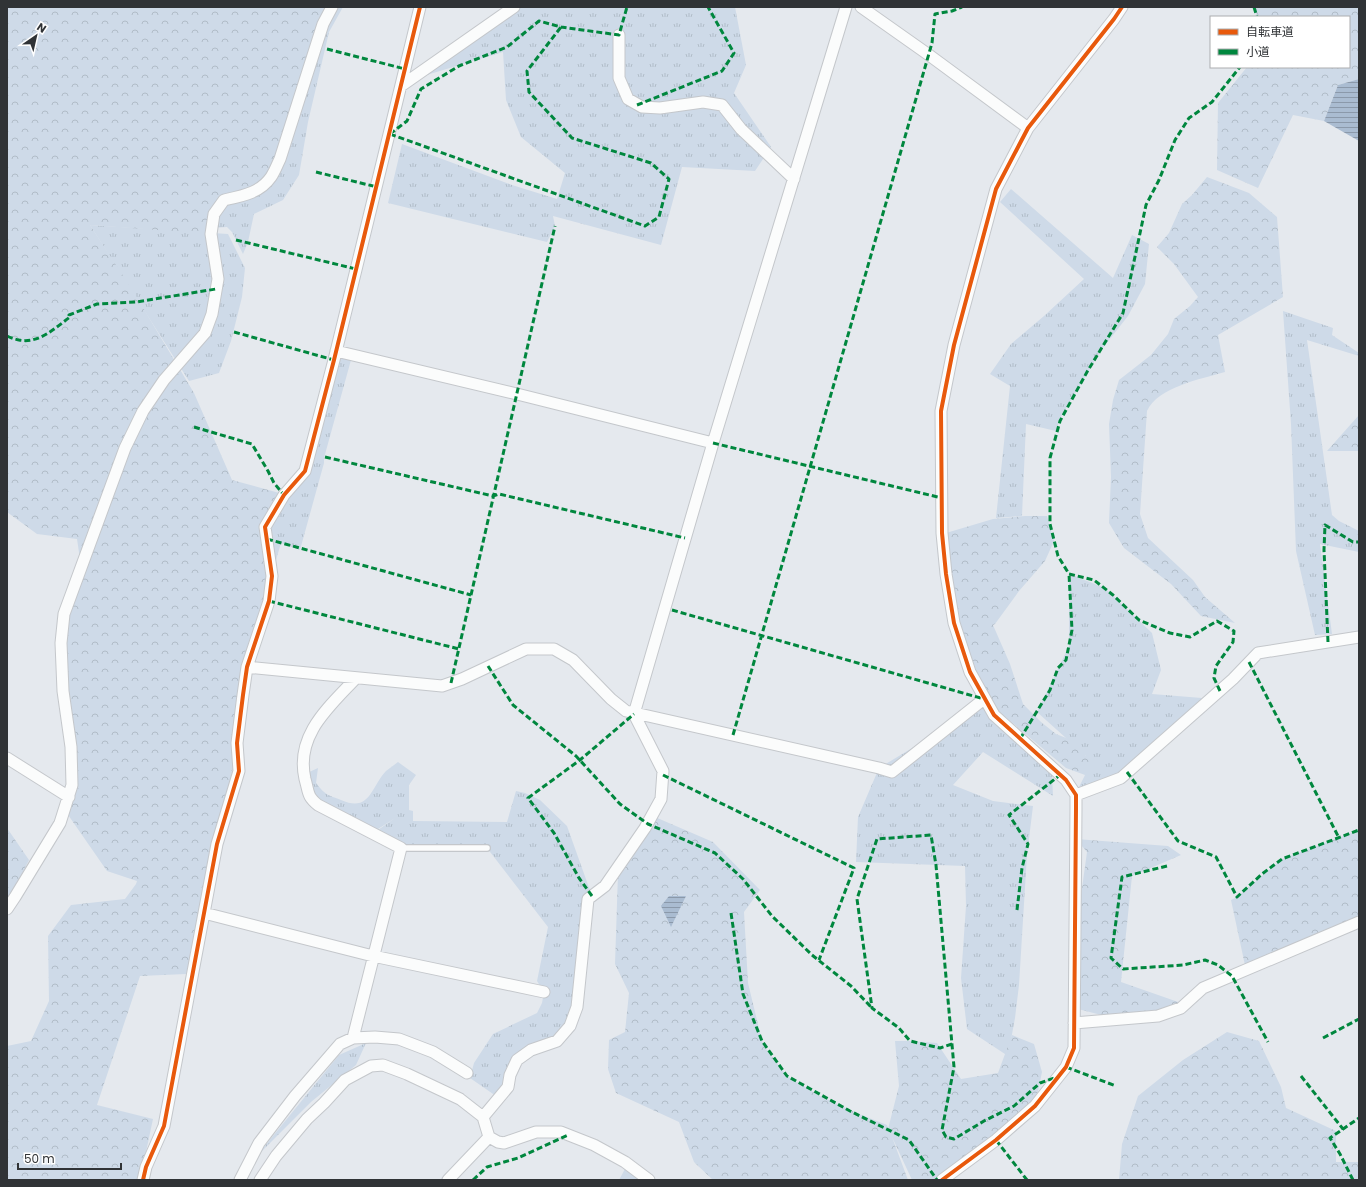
<svg xmlns="http://www.w3.org/2000/svg" width="1366" height="1187" font-family="Poppins,'Noto Sans JP',sans-serif">
<style>
.grass{fill:url(#grass-tufts)}
.forest{fill:url(#forest-crowns)}
.water{fill:url(#water-rules)}
.lines{fill:none;stroke-linecap:round;stroke-linejoin:round}
.lane-casing{stroke:#c4c7cb;stroke-width:8}
.street-casing{stroke:#c4c7cb;stroke-width:13}
.lane{stroke:#fbfcfc;stroke-width:5.5}
.street{stroke:#fbfcfc;stroke-width:11}
.quiet{stroke:#00873e;stroke-width:3;stroke-dasharray:6 3;stroke-linecap:butt}
.cycleway-casing{stroke:#fff;stroke-width:6}
.cycleway{stroke:#e8590c;stroke-width:4}
</style>
<defs>
<pattern id="grass-tufts" width="24" height="20" patternUnits="userSpaceOnUse"><rect width="24" height="20" fill="#cedae8"/><path d="M3 7l-1-3M5 7V3M7 7l1-3M15 17l-1-3M17 17v-4M19 17l1-3" fill="none" stroke="#b1bcc8"/></pattern>
<pattern id="forest-crowns" width="20" height="18" patternUnits="userSpaceOnUse"><rect width="20" height="18" fill="#cedae8"/><path d="M2 6a3 3 0 1 1 6 0M12 15a3 3 0 1 1 6 0" fill="none" stroke="#b1bcc8"/></pattern>
<pattern id="water-rules" width="6" height="5" patternUnits="userSpaceOnUse"><rect width="6" height="5" fill="#aabcd1"/><path d="M0 2.5h6" fill="none" stroke="#8b99aa"/></pattern>
</defs>
<rect width="100%" height="100%" fill="#e5e9ee"/>
<path class="grass" d="M333,7h10l-14,25 -21,90 -9,53 -16,25 -29,14 -6,28 -5,12 -11,-22 -5,-5 -15,1z
M514,7h221l11,58 -12,28 37,54 -16,24 -73,-4 -21,78 -108,-29 2,10 -8,16 -159,-39 14,-59 110,41 45,14 8,-26 -44,-36 -15,-37 -3,-48 -93,28z
M1011,189l102,89 19,-43 17,9 -4,40 -17,32 -26,33 -43,71 -3,11 -30,-7 -4,92 -26,2 14,-132 -20,-12 21,-30 33,-28 40,-37 -84,-77z
M90,225l138,9 17,34 -3,29 -11,44 -12,32 -30,8z
M1283,311l50,17 -1,7 27,18v3l-52,-16 25,175 7,6 20,10v21l-39,-8 12,90 -17,1 -19,-84 -5,-127z
M336,354l15,6 -27,98v5l-24,87 -19,-7 -7,24 -9,-40 40,-56z
M1069,574l36,14 47,45 9,37 -9,24 50,4 -81,80 -42,9 6,-12 1,-19 -49,-44 32,-66z
M987,703l65,71 1,22 -70,-44 -30,33 40,16 40,5 -6,49 -8,130 -4,33 -7,38 -41,-27 -6,-51 5,-72 -1,-40 -109,-4 2,-45 21,-49z
M398,762l18,13 -7,10v25l4,1v10l94,1 9,-31 9,2 15,7 27,26 25,70 -14,100 -12,35 -35,19 -35,46 -26,-18 4,-15 19,-29 44,-21 5,-10 2,-11 -7,-11 11,-54 -61,-79 -79,2 -30,-20 17,-12 -20,13 -62,-30 -6,-28 11,-5 -2,15c9,12 12,12 25,17 29,13 30,-13 45,-29 4,-3 8,-6 12,-9z
M366,1043l-10,22 -45,37 -56,56 84,-103z
M626,1167l22,13h-29z"/>
<path class="forest" d="M7,7h325l-61,170 -47,23 -13,34 -121,-9 43,66 61,102 38,87 51,14 -18,33 7,49 -29,119 -11,77 -20,100 -26,102 -46,2 -43,129 56,14 -13,61h-133v-134l24,-5 18,-40 -1,-65 23,-31 54,-6 11,-15 1,-3 -30,-10 -43,-62 8,-35 -9,-155 18,-53 -4,-27 -40,-5 -30,-22z
M1253,7h106v72l-21,6 -14,36 -31,-6 -35,73 -41,-18 1,-67 29,-36h102v-50h-92z
M1207,177l42,16 28,24 6,80 -65,38 7,37c-24,7 -67,15 -78,39l-7,103 8,24 45,42 12,17 30,26 -34,-7 -30,-32 -47,-36 -15,-25 2,-46 -2,-53 4,-24 6,-20 32,-25 17,-21 6,-15 16,-13 8,-9 -24,-33 -17,-17 12,-14 13,-29 10,-9z
M1359,415v36h-32z
M1025,516h22l7,25 -9,20 -26,30 -24,33 -2,1 17,39 13,40 18,18 15,12 23,9 11,21 -5,11 -19,-7 -82,-69 -10,-35 -18,-36 -10,-95 47,-14z
M655,817l58,25 47,48 -16,22 4,71 15,62 24,31 33,20 39,18 28,11 1,4 11,-43 -4,-45h15l27,2 24,36 37,-6 14,-38 22,9 8,28 -7,34 -92,74h-31l-20,-43 16,43h-195l-19,-18 -15,-40 -63,-29 -8,-24 1,-29 16,-8 4,-39 -14,-29 3,-91z
M7,828l22,32 -22,43z
M1359,830v86l-113,54 -15,-70 6,-3 45,-38z
M1076,839l92,7 13,9 -49,21 -11,106 60,21 -13,10 -51,6 -43,-11 1,-69 12,-87z
M1227,1032l32,9 22,46 5,21 50,23v31h23v18h-240l3,-36 16,-48 45,-36z"/>
<path class="water" d="M1359,79v62l-35,-20 14,-36z
M669,896h17l-15,31 -10,-21z"/>
<g class="lines">
<g class="lane-casing">
<path id="lane" d="M401,848h86"/>
</g>
<g class="street-casing">
<path id="street" d="M861,7l68,48 99,73
M619,35v43l9,21 14,8 18,1 43,-6 19,3 19,24 53,50
M401,86l113,-79
M336,351l181,43 196,49
M247,667l195,19 20,-7 64,-30h28l19,11 38,39 15,12 253,57 13,4 92,-73
M7,758l62,39
M1076,795l45,-17 112,-99 25,-26 101,-16
M7,909l8,-12 45,-74 12,-38 -1,-38 -8,-56 -2,-48 3,-29 61,-166 18,-37 21,-31 41,-47 7,-19 6,-35 -7,-45 3,-20 10,-14c18,-4 36,-7 47,-23 4,-6 6,-12 9,-18l43,-135 9,-17
M204,913l169,43 171,36
M1074,1023l84,-7 23,-8 22,-20 156,-66
M353,1038l48,-190 -83,-43c-11,-9 -9,-12 -13,-26 -10,-44 24,-72 51,-101
M483,1117l25,-30 2,-12 7,-15 14,-10 26,-9 13,-15 7,-19 11,-108 17,-13 40,-58 16,-29 2,-28 -29,-57 79,-271 133,-436
M143,1180l3,-13 18,-41 53,-282 22,-73 -2,-28 6,-48 4,-28 22,-66 3,-25 -7,-49 19,-32 21,-24 29,-111 86,-353
M240,1180l19,-37 36,-47 45,-52 13,-6 22,-1 24,2 34,13 34,21
M260,1180l16,-24 31,-37 17,-16 21,-23 26,-14 12,-1 24,9 53,25 23,18 6,20 9,5 6,1 32,-11h25l33,13 31,17 24,18
M448,1180l41,-43
M942,1180l54,-40 39,-34 31,-39 8,-19 2,-240v-13l-10,-15 -72,-65 -24,-43 -16,-49 -8,-49 -4,-41 -1,-122 13,-66 42,-156 32,-61 86,-109 8,-12"/>
</g>
<use href="#lane" class="lane"/>
<use href="#street" class="street"/>
<path class="quiet" d="M1254,7l3,10
M327,49l78,20
M637,105l85,-34 12,-18 -26,-46
M390,134l255,92 14,-9 10,-38 -18,-16 -79,-25 -43,-46 -2,-21 34,-44
M390,134l17,-13 14,-32 38,-23 48,-19 32,-26 22,6 58,8 8,-28
M316,172l61,15
M236,240l120,29
M234,332l100,28
M7,336c4,2 8,3 12,4 20,4 36,-12 51,-23l-1,-2 28,-11 39,-2 80,-13
M194,427l58,17 16,27 6,12 10,12
M713,443l229,55
M325,457l168,39 6,-2 186,44
M267,539l204,56
M269,601l190,48
M672,610l312,89
M1328,642l-4,-92 1,-25 28,17h6
M1249,662l89,174
M488,666l25,39 63,51 44,48 28,20 67,29 28,26 29,37 40,39 39,31 21,22
M451,683l104,-457
M1220,691l-6,-13 2,-12 17,-24 1,-11 -17,-10 -27,16 -20,-4 -31,-13 -26,-25 -19,-15 -25,-6 -11,-18 -8,-32v-66l10,-37 27,-49 36,-59 23,-108 13,-25 16,-40 14,-22 23,-16 28,-35
M733,735l199,-692 3,-29 17,-3 10,-4
M1020,739l30,-49 8,-22 8,-8 6,-30 -3,-56
M1127,772l51,69 38,16 21,40 25,-23 20,-15 77,-29
M663,775l191,93 -35,92
M1167,866l-45,11 -11,81 12,11 60,-4 22,-5 13,5 14,11 36,66
M592,896l-13,-18 -25,-45 -26,-35 52,-38 54,-46
M1017,910l5,-42 6,-24 -19,-29 51,-40
M731,913l12,81 19,47 25,35 63,35 59,29 28,40
M1323,1038l36,-19
M952,1044l-12,4 -30,-7 -11,-13 -27,-20 -15,-109 20,-60 54,-4 5,30 18,202 -12,63 4,7 8,2 30,-18 30,-15 26,-23 17,-6
M1066,1067l50,19
M1301,1076l42,53
M996,1140l31,40
M473,1180l14,-13 31,-9 50,-23
M1353,1180l-13,-26 -10,-16 29,-20"/>
<g class="cycleway-casing">
<path id="cycleway" d="M143,1180l3,-13 18,-41 53,-282 22,-73 -2,-28 6,-48 4,-28 22,-66 3,-25 -7,-49 19,-32 21,-24 29,-111 86,-353
M942,1180l54,-40 39,-34 31,-39 8,-19 2,-240v-13l-10,-15 -72,-65 -24,-43 -16,-49 -8,-49 -4,-41 -1,-122 13,-66 42,-156 32,-61 86,-109 8,-12"/>
</g>
<use href="#cycleway" class="cycleway"/>
</g>
<rect width="1366" height="1187" fill="none" stroke="#303336" stroke-width="16"/>
<rect x="1210" y="16" width="140" height="52" fill="#ffffff" stroke="#acadaf"/>
<rect x="1218" y="29" width="20" height="6" fill="#e8590c" stroke="#acadaf"/>
<text x="1246" y="36" font-size="12" fill="#303336">自転車道</text>
<rect x="1218" y="49" width="20" height="6" fill="#00873e" stroke="#acadaf"/>
<text x="1246" y="56" font-size="12" fill="#303336">小道</text>
<g transform="translate(36 36) rotate(34)" stroke="#ffffff" stroke-width="3" paint-order="stroke">
<path d="M0-3L7 15L0 10L-7 15Z" fill="#303336"/>
<text y="-6" font-size="11" font-weight="bold" text-anchor="middle" fill="#303336">N</text>
</g>
<path d="M18 1163v6h103v-6" fill="none" stroke="#303336" stroke-width="2"/>
<text x="24" y="1163" font-size="12" fill="#303336" stroke="#ffffff" stroke-width="3" paint-order="stroke">50 m</text>
</svg>
